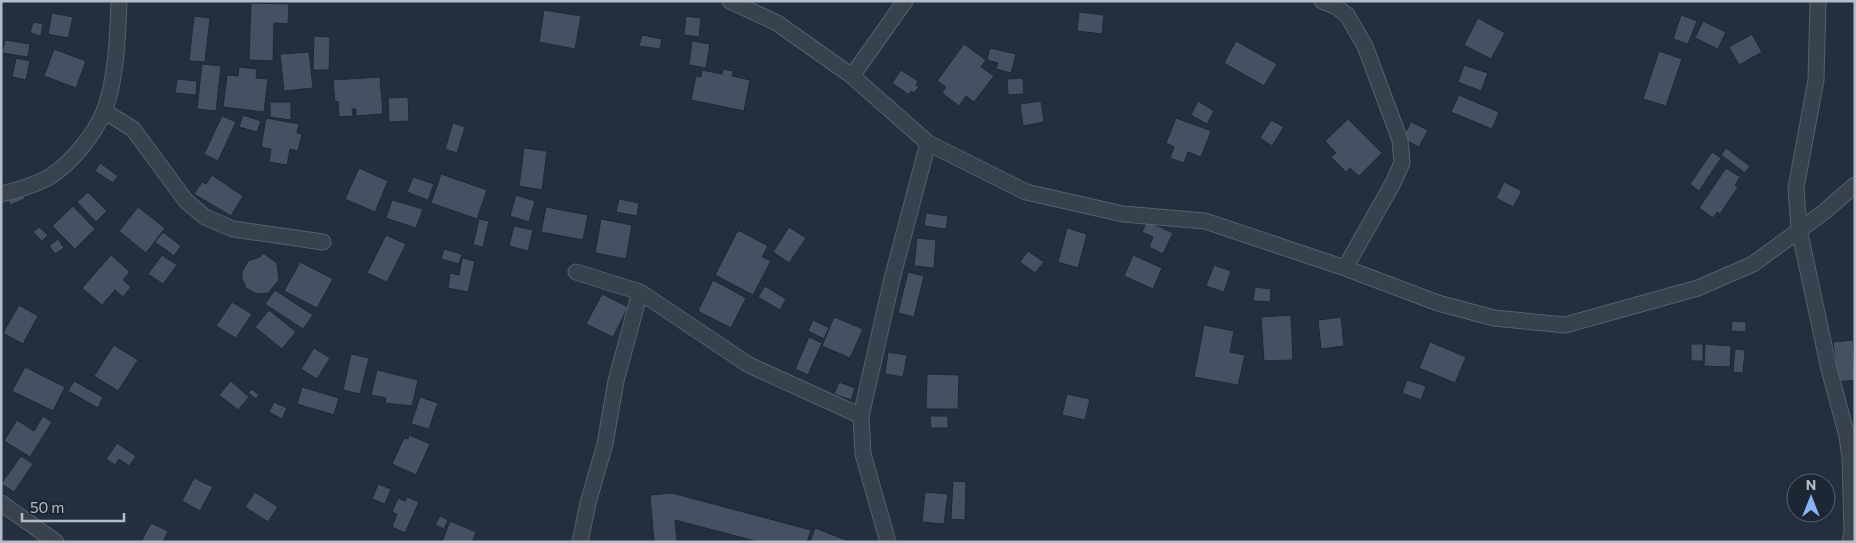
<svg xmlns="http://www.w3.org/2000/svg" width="1856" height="543" font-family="Commissioner,sans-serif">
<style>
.building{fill:#455162;stroke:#1f2835}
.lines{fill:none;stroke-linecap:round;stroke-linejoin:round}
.minor-casing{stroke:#565f6c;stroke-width:17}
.minor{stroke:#38414e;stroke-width:15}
</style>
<rect width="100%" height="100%" fill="#242f3e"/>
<path class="building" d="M251,3l38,1 -1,20 -14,-1 -1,38 -24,-1z
M544,10l37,6 -6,33 -36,-7z
M1079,12l25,3 -2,19 -25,-3z
M52,13l21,4 -5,21 -20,-4z
M1681,15l16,6 -9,23 -15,-5z
M194,16l16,2 -5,44 -16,-1z
M686,16l15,2 -2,19 -15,-2z
M1478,18l27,15 -14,26 -27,-14z
M1703,21l23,11 -8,17 -23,-11z
M33,22l10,2 -2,12 -11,-3z
M1752,34l10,18 -23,13 -10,-18z
M642,35l20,4 -2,10 -21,-3z
M314,36l16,1 -1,33h-16z
M5,40l25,4 -2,13 -26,-4z
M692,41l18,3 -4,24 -17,-3z
M1236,41l41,23 -13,22 -40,-23z
M964,44l22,16 -5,7 13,9 -20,26 -8,-6 -7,10 -17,-13 4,-6 -9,-6z
M990,48l26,6 -5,19 -15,-4 2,-6 -11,-3z
M54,49l32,12 -10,27 -32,-12z
M1659,51l23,8 -16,47 -23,-7z
M309,52l4,36 -29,3 -4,-37z
M16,58l14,3 -4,19 -14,-3z
M202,64l19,2 -5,45 -19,-2z
M1464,65l24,8 -7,18 -23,-9z
M239,67l18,2 -1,9 12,1 -4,33 -41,-5 4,-32 11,1z
M723,69l10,2 -1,5 18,4 -6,31 -53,-11 5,-24 5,1 1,-7 20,4z
M901,70l17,11 -2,4 3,2 -5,6 -3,-2 -2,4 -17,-12z
M380,77l3,37 -27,2v-7h-4l1,7 -14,1 -1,-16 -3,1 -2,-22z
M1023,78l1,16 -16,1 -1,-16z
M177,79l20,2 -1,14 -21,-2z
M1459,95l40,17 -7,17 -41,-17z
M408,97l1,24 -20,1 -1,-24z
M1041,101l3,21 -21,4 -3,-22z
M1198,101l16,10 -7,13 -16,-9z
M270,102h21v18l-21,-3z
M243,115l18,6 -4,11 -18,-5z
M222,116l14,6 -18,39 -14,-7z
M266,118l33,6 -2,9 5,1 -4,17 -8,-2 -3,16 -18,-3 2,-13 -10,-2z
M1176,118l35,13 -10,26 -13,-5 -4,11 -14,-5 4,-11 -8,-4z
M1348,119l34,34 -23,23 -9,-8 -4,4 -15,-15 5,-4 -11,-12z
M1271,120l13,7 -12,19 -12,-8z
M1411,122l17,8 -9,17 -17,-9z
M453,123l12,4 -8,26 -12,-4z
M524,148l23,3 -5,39 -23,-4z
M1726,148l24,18 -5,7 -24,-18z
M1712,152l9,6 -22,33 -9,-7z
M100,163l18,13 -5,7 -18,-12z
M359,168l29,13 -13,31 -30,-13z
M1726,168l14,9 -5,8 3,2 -18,27 -3,-2 -4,6 -14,-10z
M441,174l46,16 -10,29 -46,-16z
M212,175l31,21 -12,20 -37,-22 8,-12 4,2z
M413,177l21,7 -6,16 -21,-8z
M1504,182l18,9 -9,16 -17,-9z
M21,191l4,8 -15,6 -3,-9z
M88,192l19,19 -11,11 -19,-20z
M516,195l19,6 -6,21 -19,-6z
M619,199l20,4 -2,13 -21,-4z
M392,200l31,9 -7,19 -30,-10z
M73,206l22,23 -20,20 -23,-23z
M138,207l27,21 -19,25 -27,-22z
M546,207l42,8 -5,25 -42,-8z
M926,213l22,3 -2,13 -22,-3z
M479,219l10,2 -6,26 -10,-2z
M601,219l31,6 -6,34 -31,-6z
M1147,221l26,12 -10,21 -14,-7 4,-10 -11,-5z
M514,226l19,4 -5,21 -19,-5z
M39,227l9,8 -6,6 -9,-9z
M789,227l17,11 -17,25 -16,-11z
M1067,228l20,6 -9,34 -20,-6z
M738,230l30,16 -6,11 9,4 -18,34 -38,-20z
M163,232l18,14 -7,10 -19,-14z
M386,235l20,9 -19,38 -20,-9z
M917,238l19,2 -2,28 -20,-2z
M58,239l6,9 -9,6 -6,-8z
M444,249l18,5 -3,10 -18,-5z
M1028,251l16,11 -9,11 -15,-11z
M263,253l14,10 2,17 -11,13 -11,1 -11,-6 -4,-10v-6l6,-11 12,-4z
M111,255l19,17 -7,8 8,7 -8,10 -8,-7 -13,15 -20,-17z
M162,255l15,10 -14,19 -15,-10z
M1133,255l29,13 -9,21 -29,-13z
M462,258l13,3 -7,31 -20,-4 2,-15 9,2z
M300,262l33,17 -16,29 -33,-17z
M1214,265l17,6 -7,21 -18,-6z
M908,272l16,4 -10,41 -16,-4z
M713,280l33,18 -15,30 -33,-17z
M765,286l21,13 -6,11 -22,-13z
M1255,287l16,2 -1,13 -17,-1z
M275,290l38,25 -10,14 -38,-25z
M602,294l26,13 -15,30 -27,-13z
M232,302l20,12 -16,24 -20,-12z
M19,305l19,11 -15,28 -20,-11z
M269,310l27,22 -14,17 -27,-22z
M1291,315l2,45 -29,1 -3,-44z
M834,317l29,12 -13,29 -28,-12z
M1341,317l3,29 -23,3 -3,-29z
M813,320l16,8 -5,11 -16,-8z
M1732,321l14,1v10l-15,-1z
M1204,325l30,6 -4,21 15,3 -7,30 -44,-8z
M809,337l13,6 -14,32 -13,-6z
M1853,340l2,40 -17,2 -5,-40z
M1430,342l36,15 -11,26 -36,-15z
M1691,344h12v17h-12z
M1705,344l26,2 -1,21 -26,-1z
M114,345l24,15 -20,31 -24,-15z
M314,348l16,10 -13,21 -16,-10z
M1735,349l10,1 -2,23 -10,-1z
M888,352l19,3 -4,22 -18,-3z
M351,354l18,4 -9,36 -17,-4z
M25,367l40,20 -12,24 -41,-20z
M377,370l41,10 -6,26 -27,-3 1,-5 -15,-3z
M927,374l32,1 -1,34h-32z
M1407,380l19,6 -5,14 -19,-7z
M74,381l29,16 -5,11 -30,-17z
M231,381l18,16 -11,13 -19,-15z
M839,382l16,6 -4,12 -17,-6z
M302,387l37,11 -5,17 -37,-11z
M252,389l7,6 -3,4 -8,-6z
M1067,394l23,5 -5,21 -23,-5z
M420,397l18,6 -9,26 -18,-5z
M274,402l13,6 -5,11 -13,-7z
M43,416l9,6 -22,35 -26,-16 13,-21 17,11z
M930,416h18v12h-17z
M409,435l21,9 -14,31 -24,-11 12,-26 4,1z
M117,443l19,13 -7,10 -10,-7 -4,6 -9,-6z
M21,456l12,8 -19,28 -13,-8z
M194,478l19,9 -13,24 -18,-10z
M953,481l13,1 -1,38 -14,-1z
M378,484l13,5 -6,15 -13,-5z
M255,492l23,15 -10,15 -23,-15z
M925,492l23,2 -4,30 -22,-2z
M672,493l139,37 -4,12h-48l-84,-22 2,22h-23l-4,-47z
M407,497l12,5 -14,31 -13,-6 5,-13 -5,-2 6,-14 7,3z
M440,516l8,4 -4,9 -9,-4z
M450,521l26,11 -4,10h-30z
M151,523l17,8 -5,11h-22z
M815,528l31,12v2h-36z"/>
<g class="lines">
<g class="minor-casing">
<path id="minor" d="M730,1l47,22 75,53 76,67 98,49 97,22 82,7 140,47 93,35 56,15 71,7 133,-37 55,-24 71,-52 31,-27
M1322,1l13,5 12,9 18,31 35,94 2,23 -9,20 -48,85
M1818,1l-2,79 -20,108 3,41 30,140 18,67 3,22 2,74 -2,10
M852,76l53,-75
M104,111l29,18 53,72 19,16 28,12 90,13
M1,194c17,-4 35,-9 50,-18 21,-14 44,-42 53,-65 12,-29 14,-78 15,-110
M576,272l64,20 109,73 112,51
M1,503l55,39
M580,542l8,-39 17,-59 11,-63 24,-89
M888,542l-25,-88 -2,-38 31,-137 36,-136"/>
</g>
<use href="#minor" class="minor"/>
</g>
<rect width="1856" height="543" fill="none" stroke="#b4bcc9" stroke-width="5"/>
<g transform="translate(1811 498)"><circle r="24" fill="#1d2633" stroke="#59626f"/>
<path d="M0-4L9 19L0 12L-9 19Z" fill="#8ab4f8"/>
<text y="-8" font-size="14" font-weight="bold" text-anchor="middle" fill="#b4bcc9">N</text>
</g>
<path d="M22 513v8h102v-8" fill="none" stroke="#b4bcc9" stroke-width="2.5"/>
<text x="30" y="513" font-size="15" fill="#b4bcc9" stroke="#1d2633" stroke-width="4" paint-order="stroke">50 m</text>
</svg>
